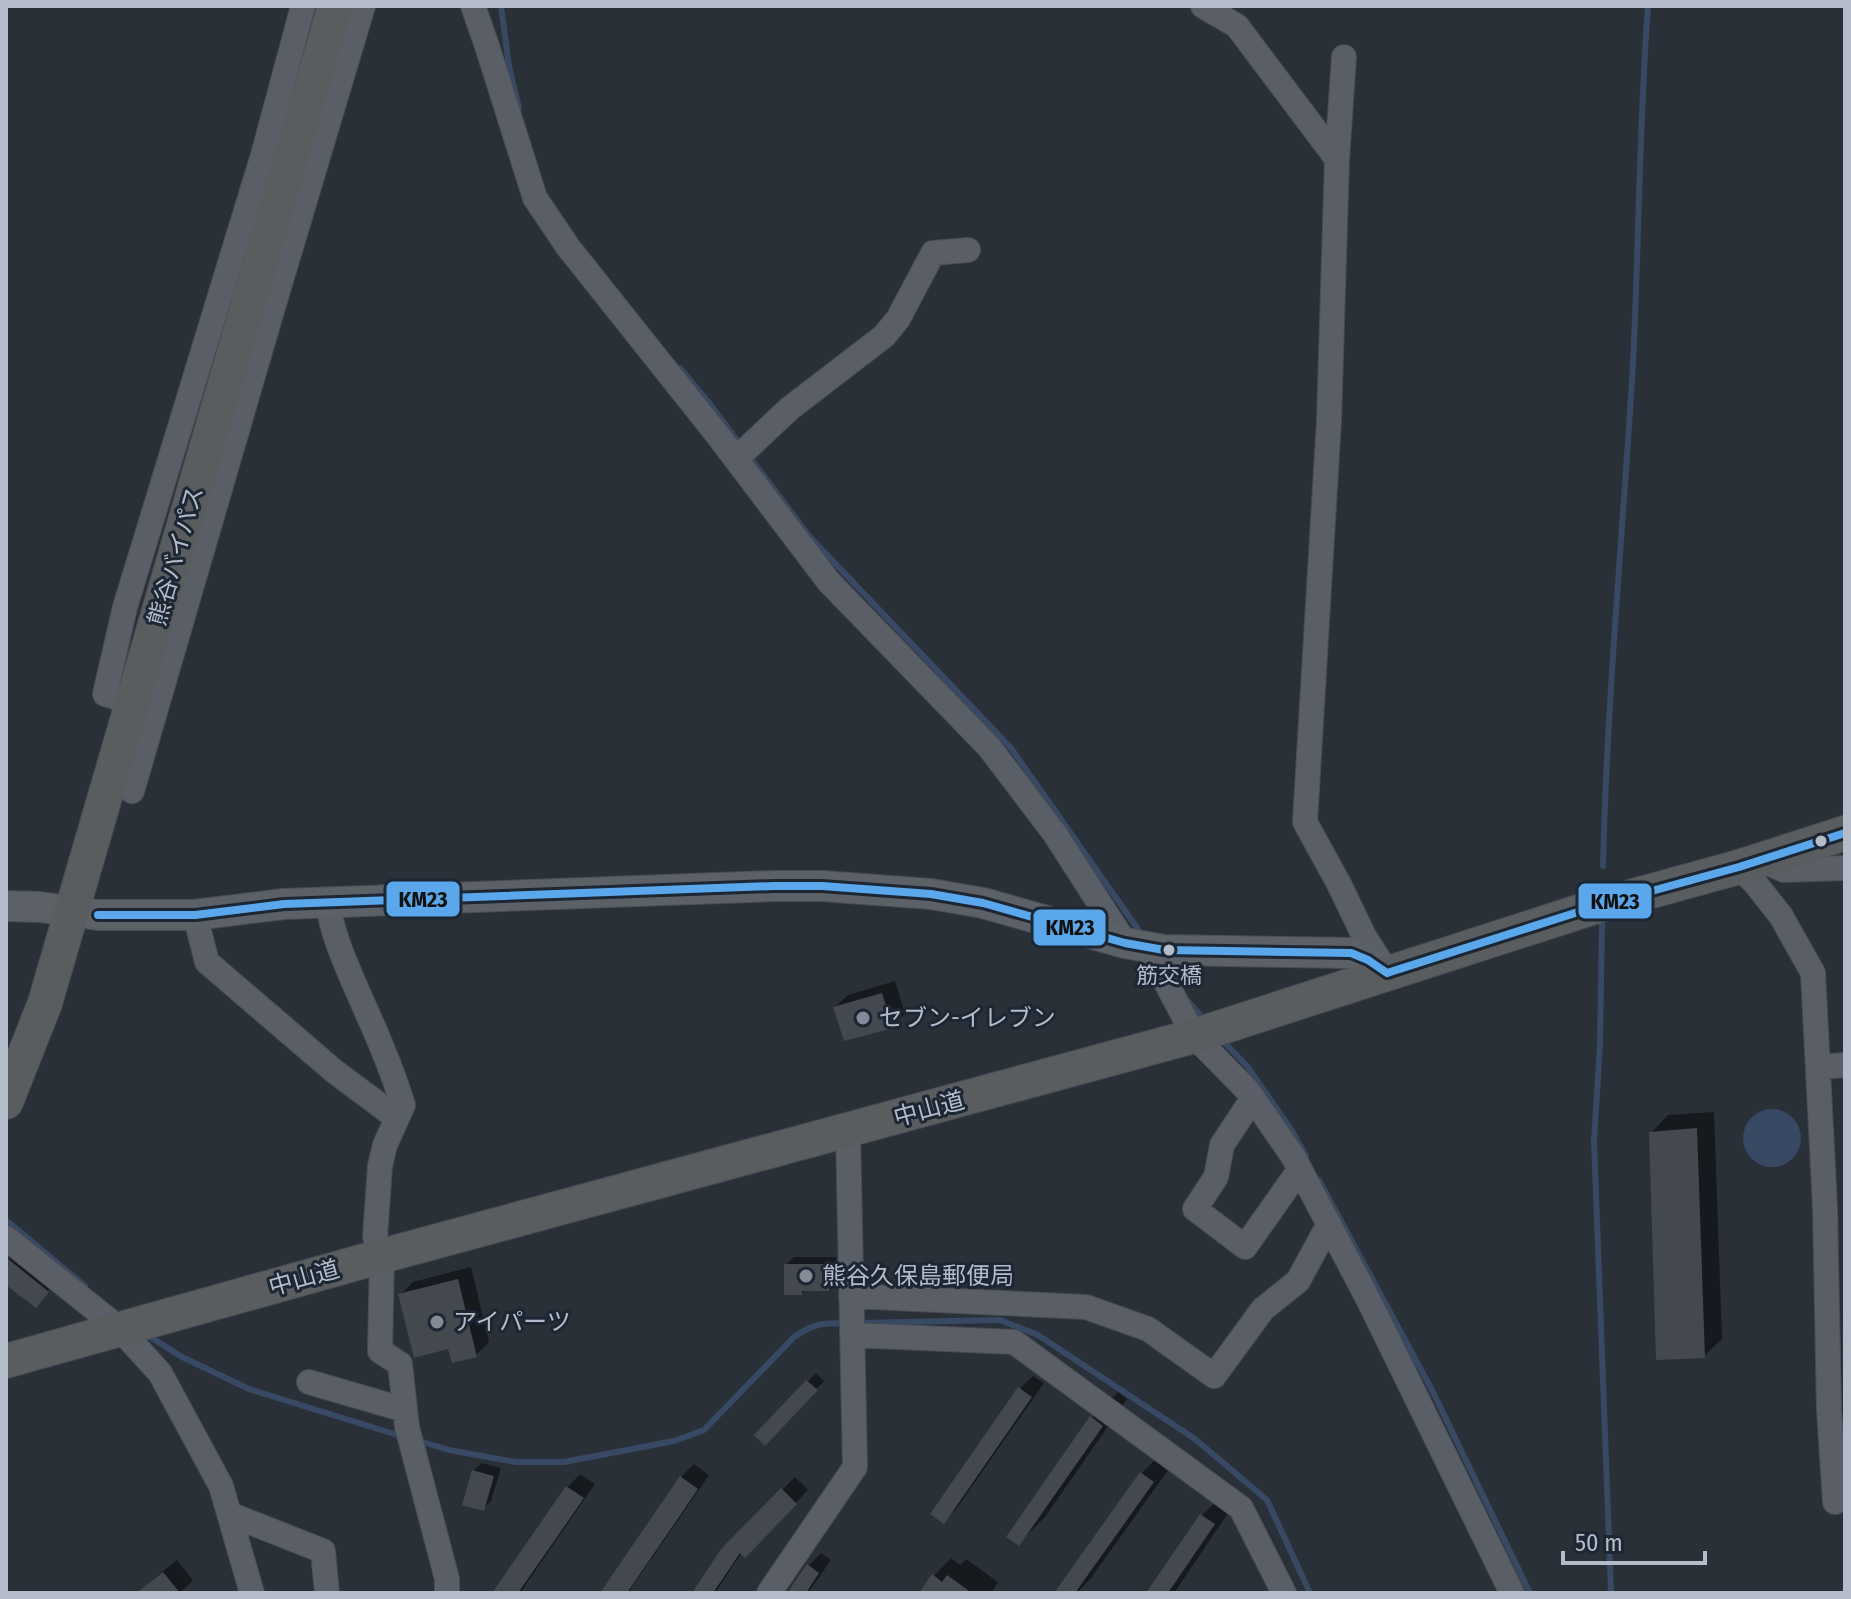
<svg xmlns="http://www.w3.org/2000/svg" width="1851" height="1599" font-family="'Fira Sans Condensed','Noto Sans JP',sans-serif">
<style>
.water{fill:#384963}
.shadow{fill:#0007}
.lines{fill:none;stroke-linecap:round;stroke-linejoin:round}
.stream{stroke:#384963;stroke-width:6}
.building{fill:#444950}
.minor-casing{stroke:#484c53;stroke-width:26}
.major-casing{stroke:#484c55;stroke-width:32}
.highway-casing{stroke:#474c53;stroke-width:36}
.minor{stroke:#5a5e66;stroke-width:24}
.major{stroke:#5c6168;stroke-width:30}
.highway{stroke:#5a5d60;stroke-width:34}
.bus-1-casing{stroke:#1d2633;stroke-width:14}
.bus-1{stroke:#5aa8eb;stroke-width:8}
.bus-dot{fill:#b4bcc9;stroke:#1d2633;stroke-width:3}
.poi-dot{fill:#848b96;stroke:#1d2633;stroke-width:3}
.labels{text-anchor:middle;stroke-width:6;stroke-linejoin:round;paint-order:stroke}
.bus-label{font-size:22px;fill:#b4bcc9;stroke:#1d2633}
.street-label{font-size:24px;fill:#b4bcc9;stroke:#1d2633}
.poi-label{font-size:24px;fill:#b4bcc9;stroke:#1d2633;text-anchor:start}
.line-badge{stroke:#1d2633;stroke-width:3}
.pale-badge-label{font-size:22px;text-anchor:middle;font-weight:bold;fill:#111}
</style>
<rect width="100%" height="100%" fill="#2a3038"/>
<path class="water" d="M1743 1138a29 29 0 1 1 58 0a29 29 0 1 1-58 0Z"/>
<path class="shadow" d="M895,981l10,33 -13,12 -57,-19 13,-12z
M1714,1112l8,227 -18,17 -53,-223 17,-18z
M12,1256l39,31 -15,19 -30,-24v-19z
M794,1257h42v24l-8,8h-22l-4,4 -16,-28z
M471,1267l18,75 -13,13 -27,-8 -49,-52 13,-13z
M816,1373l8,8 -59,62 -8,-8z
M1033,1376l11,7 -87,125 -13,13 76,-133z
M1118,1392l9,7 -82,118 -26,26 73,-125z
M1168,1447l11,8 -88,123 -14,15h-20l85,-120z
M482,1463l19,5 -10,33 -8,8 -10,-38z
M694,1464l15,11 -81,118h-27l80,-116z
M580,1474l15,10 -75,109h-26l74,-106z
M795,1477l13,13 -63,65 -3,-3 -27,41h-20l28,-42z
M1228,1490l11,7 -65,96h-25l53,-78z
M821,1553l10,7 -23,33h-19l19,-27z
M951,1558l9,7 6,-6 32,23 -7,11h-61l4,-17z
M177,1560l16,20 -13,13h-44z"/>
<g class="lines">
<path class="stream" d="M501,6l8,60 10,42
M680,368l30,36 32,43
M749,456l60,80 202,212 131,187
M1603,866c4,-167 20,-335 30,-502 6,-120 6,-239 15,-358
M1602,920l-2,124 -6,97 17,452
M1187,1000l19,22
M1221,1039l26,27 45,65 14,25
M1319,1180l114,212 97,201
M6,1220l79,66
M858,1323l142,-3 38,15 157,104 72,61 43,93
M152,1338l30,19 67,32 155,48
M419,1441l30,9 67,12h48l110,-21 30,-11 90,-93c20,-14 29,-14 52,-14"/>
</g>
<path class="building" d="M882,993l11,35 -49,13 -11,-34z
M1697,1128l8,230 -49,2 -7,-228z
M7,1258l42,34 -13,16 -30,-23z
M784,1264h45v27h-27v4h-18z
M458,1279l19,78 -25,6 -4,-14 -34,9 -16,-64z
M806,1380l12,10 -53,56 -11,-11z
M1018,1387l14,10 -88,127 -14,-10z
M1090,1416l13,10 -84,120 -13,-9z
M472,1470l22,6 -10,35 -22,-6z
M1140,1472l14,10 -79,111h-21z
M680,1476l18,13 -71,104h-27z
M566,1486l18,12 -66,95h-26z
M781,1488l16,16 -52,54 -5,-5 -27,40h-21l29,-44z
M1200,1514l15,10 -47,69h-22z
M807,1564l12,9 -13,20h-19z
M163,1572l17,21h-44z
M932,1574l10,8 5,-7 25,18h-53z"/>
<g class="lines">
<g class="minor-casing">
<path id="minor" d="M473,6l14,40 48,152 33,49 148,186 113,149 160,165 66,87 70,109
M1203,6l34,20 100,133
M1344,57l-7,102 -8,261 -24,402 34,62 25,52 23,36
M736,459l53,-50 95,-73 14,-17 35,-66 35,-3
M134,703l-29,-9 20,-87 138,-452 40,-149
M132,791l139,-477 92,-308
M1761,860l23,10 61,-2
M1739,867l16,16 26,33 32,57 12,234 4,203 6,92
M328,903c4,31 17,59 29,87 17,38 34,76 46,115l-18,40 -5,21 -5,71 7,19 -2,95 20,13 7,63 40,152v14
M195,915l12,47 127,109 63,47
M1148,948l46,88 54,55 46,67 76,145 142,290
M1818,1067l27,-2
M1253,1098l-31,47 -6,32 -21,32 50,38 55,-78
M6,1238l114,91 40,44 61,113 31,107
M851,1296l235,11 62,22 66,47 49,-67 35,-28 31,-57
M852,1335l162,7 227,166 43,85
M309,1382l96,28
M229,1514l94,37 4,42
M769,1593l86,-126 -7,-336"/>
</g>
<g class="major-casing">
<path id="major" d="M6,906l34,1 58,8h97l89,-11 490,-18h48l109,8 52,9 142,40 39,7 187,3 17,7 19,13"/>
</g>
<g class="highway-casing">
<path id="highway" d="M6,1102l39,-99 290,-997
M6,1361l376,-105 812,-220 403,-130 142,-39 106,-34"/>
</g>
<use href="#minor" class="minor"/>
<use href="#major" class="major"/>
<use href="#highway" class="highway"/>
<g class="bus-1-casing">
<path id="bus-1" d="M98,915h97l89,-11 490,-18h48l109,8 52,9 142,40 39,7 187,3 17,7 19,13
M1387,973l210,-67 142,-39 106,-34"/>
</g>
<use href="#bus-1" class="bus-1"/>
</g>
<g class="bus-dot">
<circle cx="1821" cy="841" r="7"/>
<circle cx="1169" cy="950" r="7"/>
</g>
<g class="poi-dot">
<circle cx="863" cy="1018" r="8"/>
<circle cx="806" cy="1276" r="8"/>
<circle cx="437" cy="1322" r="8"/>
</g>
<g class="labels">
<g class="bus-label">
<text x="1169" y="983">筋交橋</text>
</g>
<g class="street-label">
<text transform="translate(176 556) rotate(-74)" y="8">熊谷バイパス</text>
<text transform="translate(929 1109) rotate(-15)" y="8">中山道</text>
<text transform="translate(304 1278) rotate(-16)" y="8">中山道</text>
</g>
<g class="poi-label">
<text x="879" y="1026">セブン-イレブン</text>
<text x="822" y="1284">熊谷久保島郵便局</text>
<text x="453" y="1330">アイパーツ</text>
</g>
</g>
<g class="line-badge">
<rect x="385" y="880" width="76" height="38" rx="8" fill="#5aa8eb"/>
<rect x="1577" y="882" width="76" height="38" rx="8" fill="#5aa8eb"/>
<rect x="1032" y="908" width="75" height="39" rx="8" fill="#5aa8eb"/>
</g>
<g class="pale-badge-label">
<text x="423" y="907">KM23</text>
<text x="1615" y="909">KM23</text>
<text x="1070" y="935">KM23</text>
</g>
<rect width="1851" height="1599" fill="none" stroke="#b4bcc9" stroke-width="16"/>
<path d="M1563 1551v12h142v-12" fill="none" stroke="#b4bcc9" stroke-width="4"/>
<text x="1575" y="1551" font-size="24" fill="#b4bcc9" stroke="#1d2633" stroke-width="6" paint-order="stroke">50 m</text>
</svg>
